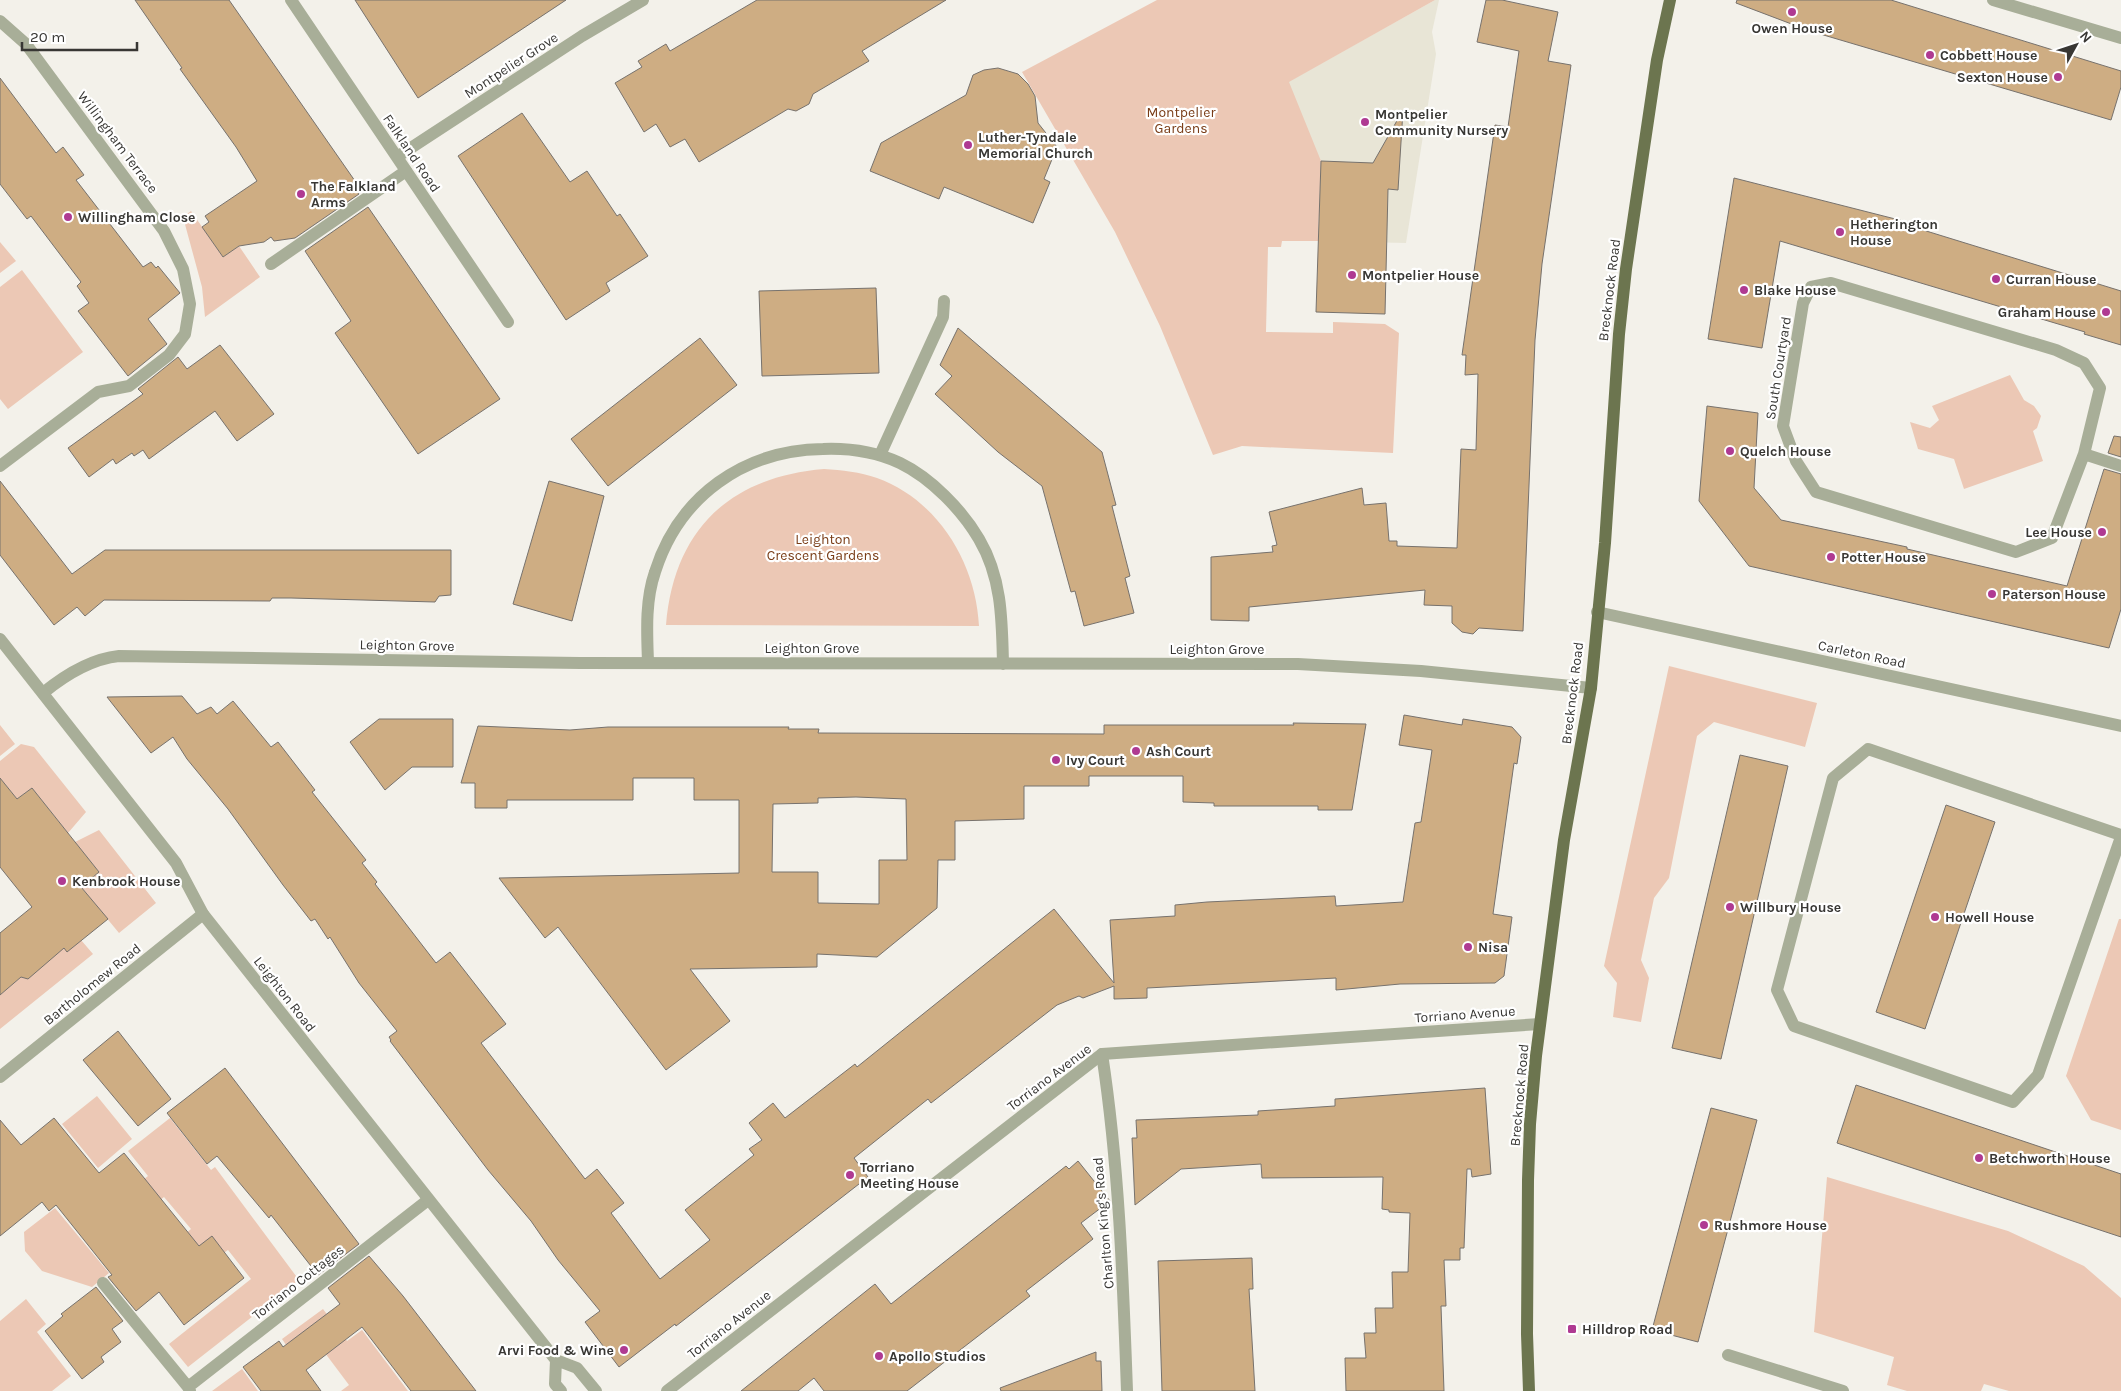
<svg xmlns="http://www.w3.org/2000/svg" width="2121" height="1391" font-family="Karla,sans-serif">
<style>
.built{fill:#e8e5d6}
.green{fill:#ecc8b5}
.building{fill:#cead83;stroke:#77726d;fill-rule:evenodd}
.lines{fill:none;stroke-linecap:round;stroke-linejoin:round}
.service{stroke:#a8ae98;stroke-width:12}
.minor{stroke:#a8ae98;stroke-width:12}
.tertiary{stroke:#a8ae98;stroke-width:12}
.primary{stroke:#6c754f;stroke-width:12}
.poi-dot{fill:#af3a92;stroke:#fff;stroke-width:2}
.labels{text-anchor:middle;stroke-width:4.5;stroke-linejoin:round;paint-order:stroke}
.poi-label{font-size:14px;font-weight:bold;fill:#383734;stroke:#fff;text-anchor:start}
.street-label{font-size:14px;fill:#383734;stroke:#fff}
.park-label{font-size:14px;fill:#793c16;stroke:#fff}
</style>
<rect width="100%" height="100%" fill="#f3f1ea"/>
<path class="built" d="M1435,0h4l-7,32 4,22 -30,189 -88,-2 1,-22 -31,-137z"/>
<path class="green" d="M1157,0h278l-146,82 32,79 -3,80h-36l-1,6h-13l-2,85 67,1v-11l52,2 14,9 -6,120 -151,-7 -29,9 -53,-129 -45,-94 -93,-160z
M191,211l32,46 16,-11 21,31 -55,40 -3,-30 -19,-70z
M0,242l16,19 -16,12z
M22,270l61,82 -75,57 -8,-10v-112z
M2010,375l14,25 10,6 7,10 -4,12 -4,3 10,30 -79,28 -10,-30 -36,-10 -8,-27 20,6 9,-8 -7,-14z
M824,469c18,1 36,3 53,9 61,22 99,85 102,148l-313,-1c8,-95 63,-148 158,-156z
M1669,666l148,37 -12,44 -91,-25 -17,14 -28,142 -15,20 -13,62 8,18 -8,44 -28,-5 4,-34 -13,-17z
M0,725l15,19 -15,12z
M21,744l13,3 52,65 -18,21 -36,-45 -15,11 -17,-21v-17z
M99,830l57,73 -37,30 -38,-46 18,-15 -24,-30z
M2119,919h2v211l-30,-10 -25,-44z
M81,940l12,14 -93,75v-34l21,-18 7,1 34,-33z
M97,1096l35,43 -34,29 -36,-44z
M170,1118l41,52 4,-3 84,113 -111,87 -19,-23 82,-65 -23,-29 -27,19 -23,-29 13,-11 -27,-32 -38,31 -18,-21 40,-31 -20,-25z
M1827,1177l181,54 76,35 37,32v93h-112l-25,-7 -3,7h-74l-20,-6 7,-28 -80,-25z
M55,1208l54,65 -17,14 -50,-16 -17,-20 -1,-19z
M26,1299l20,25 -9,8 34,44 -19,15h-52v-70z
M323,1309l24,32 15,-11 46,61h-67l8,-6 -24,-32 -22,17 -21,-31z
M242,1369l16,22h-46z"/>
<path class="building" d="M135,0h94l126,181 -3,2 7,11 -64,44 -21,3 -3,-4 -7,5 -25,4 -16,11 -21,-30 7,-5 -4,-6 52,-35 -21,-34 -56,-78 2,-1z
M355,0h211l-148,98z
M757,0h189l-84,51 7,10 -56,33 -4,10 -13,7 -8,-2 -89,53 -14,-23 -15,8 -14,-23 -12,8 -29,-49 27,-16 -4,-6 28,-17 4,7z
M1486,0h16l56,12 -10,49 23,4 -29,199 -7,76 -12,291 -44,-3 -6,6 -11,-2 -10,-9v-17l-28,-1 1,-15 -176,17v14l-38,-1v-63l62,-5 -1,-6 5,-1 -8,-33 93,-24 2,17 22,-2 3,38h8v5l60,2 4,-99 15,1 2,-76 -13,1 1,-20h-4l33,-230 13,2 11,-76 -42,-9z
M1737,0h154l230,71v16l-10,33 -301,-89 -74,-28z
M998,68l20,6 10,10 7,12 3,27 19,24 -13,32 6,3 -17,41 -89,-36 -5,12 -69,-28 11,-28 85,-48 7,-20 11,-5z
M0,78l56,75 7,-6 21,28 -8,5 57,74 10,13 8,-5 5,6 2,-2 22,27 -32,26 19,25 -39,32 -50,-65 11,-8 -12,-17 4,-4 -50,-66 -4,3 -27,-35z
M1403,110l-5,80 -10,-1 -3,125 -69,-2 5,-151 52,2z
M522,113l48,69 17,-11 30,45 3,-2 28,42 -42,27 4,8 -44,29 -108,-164z
M1734,178l177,45 -1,3 211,65v54l-37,-11 1,-2 -305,-91 -18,107 -54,-9z
M368,207l132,192 -82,55 -83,-121 16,-12 -46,-70z
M876,288l3,85 -117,3 -3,-85z
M958,328l144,124 14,53 -4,1 18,70 -5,2 9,35 -50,13 -9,-35 -4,1 -29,-106 -44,-34 -63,-58 17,-18 -12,-11z
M700,338l37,47 -129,101 -37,-47z
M220,345l54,69 -37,27 -22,-30 -66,48 -6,-9 -9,6 -2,-3 -16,11 -3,-5 -24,18 -21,-29 75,-54 -5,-5 40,-32 9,12z
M1707,406l51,7 -4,75 27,32 126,27v2l160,37 37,-117 17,5v135l-12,39 -360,-82 -50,-65z
M2114,436l7,1v20l-13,-4z
M0,481l72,93 33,-24h346v45l-12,1 -4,6 -144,-4h-19l-2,3 -166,-1 -19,16 -8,-9 -23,18 -54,-70z
M549,481l55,15 -32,125 -59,-17z
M182,696l15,18 14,-7 6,7 16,-13 38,46 7,-5 37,48 -3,2 54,68 -4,3 15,19 -2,2 61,79 14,-11 56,72 -25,19 104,136 12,-10 27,34 -13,10 49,66 50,-39 -25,-30 69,-55 -5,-6 13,-9 -13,-17 24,-20 12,15 70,-54 2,3 197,-158 60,74 -4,-63 65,-4v-11l32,-3 128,-6 1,10 67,-4 12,-79 6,-1 11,-72 -33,-5 5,-30 58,10 1,-6 49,8 9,10 -4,27 -3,-1 -21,151 19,3 -8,59 -9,7 -95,1 -64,6v-12l-189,10v10l-33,1v-13l-31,12 -4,-2 -22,9 -126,98 -3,-4 -74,59 14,19 -192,149 -1,-2 -56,43 -34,-45 15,-11 -42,-51 -27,-39 -43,-51 -98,-129 1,-1 -2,-3 8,-6 -38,-48 -29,-46 -2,2 -13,-20 -4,2 -28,-36 -55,-76 -41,-50 -14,-22 -22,16 -44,-56z
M379,719h74v48h-41l-27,23 -35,-48z
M1293,723l73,1 -14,86h-34v-4h-104v-3l-31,-1v-26h-94v10h-65v33l-69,2v39h-17l-1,48 -60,49 -60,-3v13l-127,2 40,52 -64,49 -108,-143 -13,11 -46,-60 240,-5v-73h-45v-22h-61v22h-126v8h-32v-25h-14l17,-57 92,4 38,-3h181l-1,2h31l-1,4 286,1v-9h190zM856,797l50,2 1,61h-28v44l-61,-1v-31h-46l1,-68 45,-1v-5z
M1740,755l48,11 -67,293 -49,-11z
M0,778l17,21 15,-11 67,84 -18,15 27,32 -41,33 -3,-4 -36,31 -7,-2 -21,18v-62l32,-26 -32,-40z
M1946,805l49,17 -70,207 -49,-17z
M118,1031l53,68 -33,27 -55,-66z
M225,1068l134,176 -41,31 -47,-60 -2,3 -52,-62 -10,8 -40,-51z
M1856,1085l265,89v63l-284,-94z
M1485,1088l6,86 -19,3 -1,-8h-4l-3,79h-4v12h-16l2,46h-5l3,85h-98l-1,-33h21l-2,-25h12l-1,-25h18l-1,-36h16l2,-59 -21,-1v-2l-7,-1 1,-32 -121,1 -1,-14 -80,5 -46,36 -3,-67h5l-1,-18 122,-5v-4l77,-5v-7z
M1711,1108l46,12 -59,222 -46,-12z
M54,1118l45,55 25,-20 75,93 13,-10 32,42 -60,47 -25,-33 -23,19 -28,-34 4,-2 -56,-70 -7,6 -7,-9 -42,34v-116l21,25z
M1078,1161l32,40 -29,22 12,16 -67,52 4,5 -123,95h-83l-10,-13 -16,13h-57l134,-107 16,20 175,-138 3,3z
M369,1256l34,40 73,95h-65l-49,-64 -56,43 15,21h-60l-18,-24 36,-26 4,6 57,-43 -12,-16z
M1252,1258l1,31h-4l6,102h-93l-4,-130z
M96,1287l27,34 -11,8 9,13 -20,15 3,5 -22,17 -37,-48 18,-15 -2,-2z
M1096,1352v9h5l1,30h-101l-1,-3z"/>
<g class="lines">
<path class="service" d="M1993,0l128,38
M271,264l135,-93
M1831,283l225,67 28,13 16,25 -16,66 -32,84 -36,14 -200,-60 -20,-31 -13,-35 20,-123 8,-16z
M2084,454l37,12
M880,455l63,-138 1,-16
M2121,835l-253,-86 -35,29 -56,212 17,36 219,76 25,-27 83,-238
M1728,1355l115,36"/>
<path class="minor" d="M291,0l217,322
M0,21l26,23 138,187 19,38 7,35 -5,30 -16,21 -40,31 -31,6 -98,74
M397,157l185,-121 61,-36
M1597,612l524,114
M648,662c-1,-29 -3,-61 7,-90 24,-76 89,-122 168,-123 26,-1 53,3 77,14 31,15 62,47 79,76 23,39 23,81 24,125
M43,693c22,-18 47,-34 76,-37l461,7 718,1 123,7 170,17
M1102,1054c17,111 21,225 25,337
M0,1077l203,-163
M103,1283l85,104
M190,1391l-2,-4 240,-187"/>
<path class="tertiary" d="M0,639l176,224 27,51 353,446 21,8 19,23
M556,1360l-1,24 6,7
M667,1391l435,-337 438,-30"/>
<path class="primary" d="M1529,1391l-2,-57 1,-154 2,-56 6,-68 28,-216 27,-152 14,-145 14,-209 7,-65 31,-209 13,-60"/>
</g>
<g class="poi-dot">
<circle cx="1792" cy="12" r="5"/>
<circle cx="1930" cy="55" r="5"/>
<circle cx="2058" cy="77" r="5"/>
<circle cx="1365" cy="122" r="5"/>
<circle cx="968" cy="145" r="5"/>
<circle cx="301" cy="194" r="5"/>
<circle cx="68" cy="217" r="5"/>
<circle cx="1840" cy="232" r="5"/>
<circle cx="1352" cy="275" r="5"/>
<circle cx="1996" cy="279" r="5"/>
<circle cx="1744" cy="290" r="5"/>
<circle cx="2106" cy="312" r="5"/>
<circle cx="1730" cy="451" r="5"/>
<circle cx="2102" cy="532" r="5"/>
<circle cx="1831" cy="557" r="5"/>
<circle cx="1992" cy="594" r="5"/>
<circle cx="1136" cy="751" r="5"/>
<circle cx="1056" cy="760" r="5"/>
<circle cx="62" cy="881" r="5"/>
<circle cx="1730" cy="907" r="5"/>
<circle cx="1935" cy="917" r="5"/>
<circle cx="1468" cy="947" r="5"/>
<circle cx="1979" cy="1158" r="5"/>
<circle cx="850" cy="1175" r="5"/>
<circle cx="1704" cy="1225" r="5"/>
<rect x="1567" y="1324" width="10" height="10" rx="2.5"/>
<circle cx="624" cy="1350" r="5"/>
<circle cx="879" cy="1356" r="5"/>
</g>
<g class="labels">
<g class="poi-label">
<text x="1792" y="33" text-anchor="middle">Owen House</text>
<text x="1940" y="60">Cobbett House</text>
<text x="2048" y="82" text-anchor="end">Sexton House</text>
<text x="1375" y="119">Montpelier<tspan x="1375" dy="16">Community Nursery</tspan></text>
<text x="978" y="142">Luther-Tyndale<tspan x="978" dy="16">Memorial Church</tspan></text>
<text x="311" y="191">The Falkland<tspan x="311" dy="16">Arms</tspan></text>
<text x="78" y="222">Willingham Close</text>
<text x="1850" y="229">Hetherington<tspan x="1850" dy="16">House</tspan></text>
<text x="1362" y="280">Montpelier House</text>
<text x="2006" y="284">Curran House</text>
<text x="1754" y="295">Blake House</text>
<text x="2096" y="317" text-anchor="end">Graham House</text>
<text x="1740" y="456">Quelch House</text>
<text x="2092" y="537" text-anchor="end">Lee House</text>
<text x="1841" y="562">Potter House</text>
<text x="2002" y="599">Paterson House</text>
<text x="1146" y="756">Ash Court</text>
<text x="1066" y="765">Ivy Court</text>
<text x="72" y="886">Kenbrook House</text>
<text x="1740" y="912">Willbury House</text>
<text x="1945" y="922">Howell House</text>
<text x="1478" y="952">Nisa</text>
<text x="1989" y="1163">Betchworth House</text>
<text x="860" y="1172">Torriano<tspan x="860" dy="16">Meeting House</tspan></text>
<text x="1714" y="1230">Rushmore House</text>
<text x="1582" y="1334">Hilldrop Road</text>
<text x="614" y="1355" text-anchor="end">Arvi Food &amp; Wine</text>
<text x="889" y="1361">Apollo Studios</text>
</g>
<g class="street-label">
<text transform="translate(511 65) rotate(-33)" y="5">Montpelier Grove</text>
<text transform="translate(118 142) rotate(53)" y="5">Willingham Terrace</text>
<text transform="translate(412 153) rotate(56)" y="5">Falkland Road</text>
<text transform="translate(1609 290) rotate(-83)" y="5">Brecknock Road</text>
<text transform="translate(1778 368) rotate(-81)" y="5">South Courtyard</text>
<text transform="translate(407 645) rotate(1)" y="5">Leighton Grove</text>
<text x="812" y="653">Leighton Grove</text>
<text x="1217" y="654">Leighton Grove</text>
<text transform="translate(1862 654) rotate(12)" y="5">Carleton Road</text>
<text transform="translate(1572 693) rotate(-83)" y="5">Brecknock Road</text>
<text transform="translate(92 984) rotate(-39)" y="5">Bartholomew Road</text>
<text transform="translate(285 994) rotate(52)" y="5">Leighton Road</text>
<text transform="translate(1465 1014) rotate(-4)" y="5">Torriano Avenue</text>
<text transform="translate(1049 1077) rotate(-37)" y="5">Torriano Avenue</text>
<text transform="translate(1519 1095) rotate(-85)" y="5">Brecknock Road</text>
<text transform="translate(1103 1223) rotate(-95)" y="5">Charlton King's Road</text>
<text transform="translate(298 1282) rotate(-38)" y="5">Torriano Cottages</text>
<text transform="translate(729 1324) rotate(-38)" y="5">Torriano Avenue</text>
</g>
<g class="park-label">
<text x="1181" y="117">Montpelier<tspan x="1181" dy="16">Gardens</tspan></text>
<text x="823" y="544">Leighton<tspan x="823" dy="16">Crescent Gardens</tspan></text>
</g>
</g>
<g transform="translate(2076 45) rotate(50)" stroke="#ffffff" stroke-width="4" paint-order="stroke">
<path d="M0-4L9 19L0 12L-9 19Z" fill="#383734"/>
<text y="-8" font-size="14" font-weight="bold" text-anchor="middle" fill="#383734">N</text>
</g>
<path d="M22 42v8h115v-8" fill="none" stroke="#383734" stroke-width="2.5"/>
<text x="30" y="42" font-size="15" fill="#383734" stroke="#ffffff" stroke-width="4" paint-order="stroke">20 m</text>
</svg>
